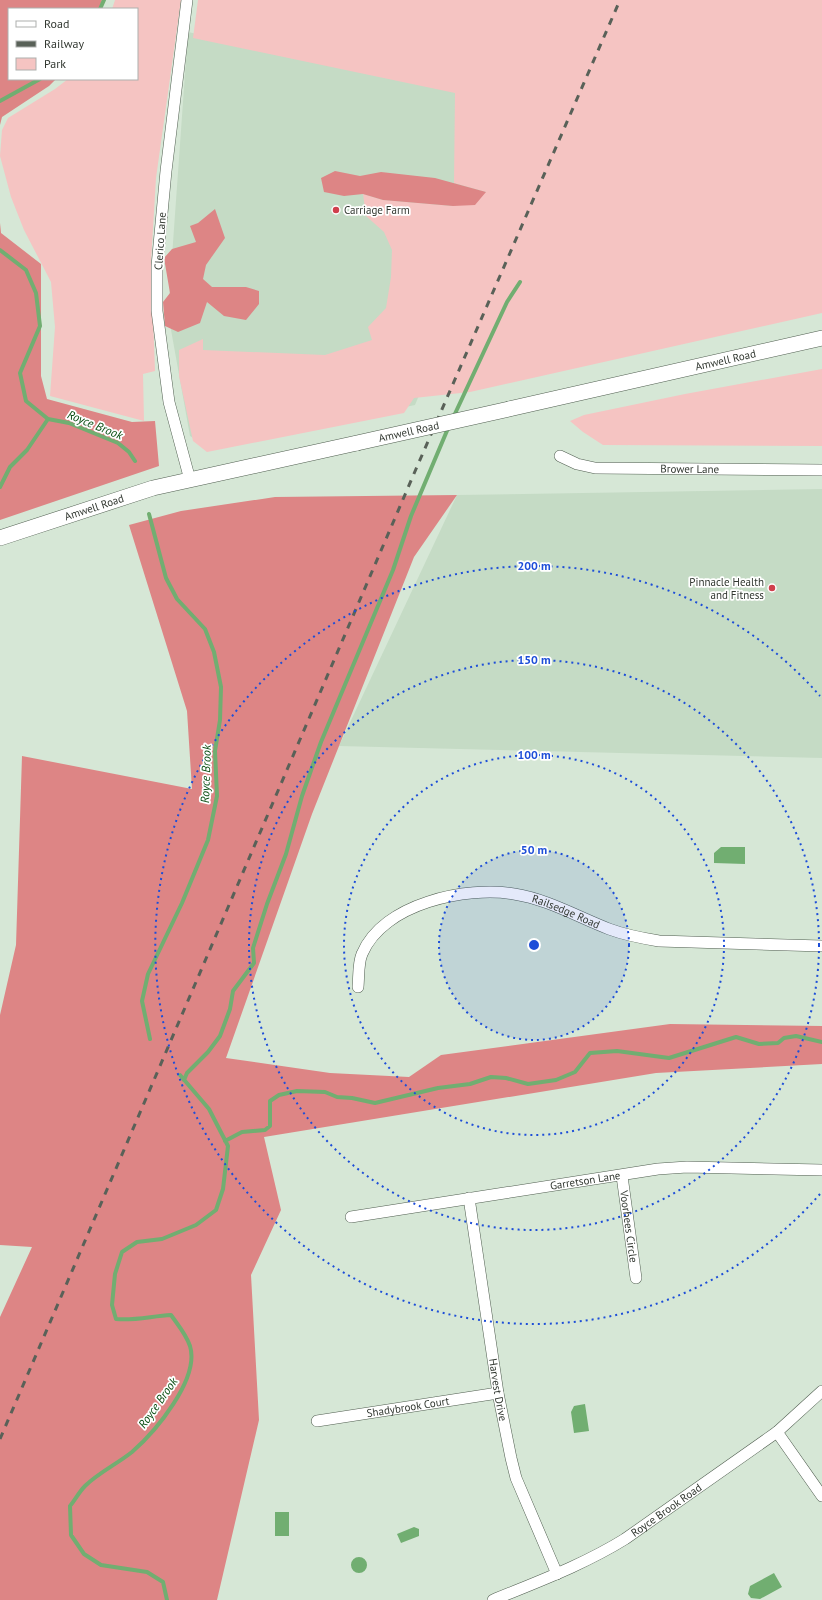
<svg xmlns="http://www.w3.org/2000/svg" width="822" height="1600" font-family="'PT Sans',sans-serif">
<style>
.built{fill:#c5dbc5}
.green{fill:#f5c4c2}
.forest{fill:#dd8585}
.water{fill:#71ae71}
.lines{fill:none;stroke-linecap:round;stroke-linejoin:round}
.stream{stroke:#71ae71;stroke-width:4}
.street-casing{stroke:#505e50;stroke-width:12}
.secondary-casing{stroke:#505e50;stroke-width:16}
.street{stroke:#fff;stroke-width:11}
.secondary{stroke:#fff;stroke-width:15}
.rail{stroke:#596158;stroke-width:3;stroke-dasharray:7 7;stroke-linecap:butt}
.secondary-bridge-casing{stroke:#505e50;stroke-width:16;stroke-linecap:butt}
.secondary-bridge{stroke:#fff;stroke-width:15}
.ring{fill:none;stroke:#1d4ed8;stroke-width:2;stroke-dasharray:2 4}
.poi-dot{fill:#d03f4c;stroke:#fff;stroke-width:1.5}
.labels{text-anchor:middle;stroke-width:3.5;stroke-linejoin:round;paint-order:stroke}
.poi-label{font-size:11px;fill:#323831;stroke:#fff;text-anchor:start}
.street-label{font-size:11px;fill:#323831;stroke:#fff}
.water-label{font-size:12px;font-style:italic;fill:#084d11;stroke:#fff}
.centre{fill:#1d4ed8;stroke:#fff;stroke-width:2}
.ring-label{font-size:12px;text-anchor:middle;font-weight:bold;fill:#1d4ed8;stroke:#fff;stroke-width:3.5;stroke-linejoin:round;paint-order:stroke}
</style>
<rect width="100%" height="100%" fill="#d6e7d6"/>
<path class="built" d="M188,32l351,75 -124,298 -207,42 -18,-11 -22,-123z
M822,489v269l-483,-12 118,-251z"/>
<path class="green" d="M115,0h66l-25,178 -5,84 4,109 -12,3 1,47 -94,-25 5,-69 -4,-45 -27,-52 -13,-33 -11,-41 2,-26 6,-12 47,-29 13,-10h69v-70h-25z
M198,0h624v313l-352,79 -56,6 -10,15 -197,39 -14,-11 -14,-65v-26l24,-11v11l122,5 47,-15 -4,-13 18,-19 5,-31 1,-27 -8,-18 -18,-16 -3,-22 20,6 70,6 33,-14 -32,-9 1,-90 -262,-55z
M822,369v77l-219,-1 -20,-13 -13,-11 14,-6 101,-21z"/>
<path class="forest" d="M0,0h102l-3,9h-90v70h47l-7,7 -47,31 -2,8z
M335,171l25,5 21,-4 54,6 51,14 -11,13 -22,1 -70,-6 -20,-6 -19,2 -20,-4 -3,-14z
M215,209l10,29 -19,27 -3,14 9,8h34l13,4v13l-13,16 -22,-4 -17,-14 -7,21 -22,9 -13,-6 -2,-24 7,-9 -6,-35 8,-9 24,-7 -6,-16 8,-3z
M0,223l1,10 40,31v112l6,23 85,23 23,-1 4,45 -159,54z
M457,495l-43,62 -102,257 -86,244 104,15 79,4 32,-22 229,-31 152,2v38l-166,9 -392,64 17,73 -30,65 8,145 -42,180h-217v-283l32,-70 -32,-2v-230l16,-70 6,-189 170,33 -5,-78 -58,-186 52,-14 94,-14z"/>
<path class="water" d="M721,847h24v17l-31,-1v-10z
M585,1404l4,27 -15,2 -3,-21 3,-6z
M275,1512h14v24h-14z
M414,1527l5,2v7l-18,7 -4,-9z
M351 1565a8 8 0 1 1 16 0a8 8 0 1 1-16 0Z
M774,1573l8,14 -22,12 -9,-1 -3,-4 2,-8z"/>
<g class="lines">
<path class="stream" d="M100,9l4,-9
M0,101l40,-22
M0,250l26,20 10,23 4,33 -20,47 6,28 22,18 21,4 49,20 11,9 6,9
M453,418l54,-116 13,-20
M0,487l10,-20 17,-17 21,-31
M149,514l17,64 11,21 28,30 9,23 7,35 -1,33 -5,31 2,45 -9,44 -26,63 -34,71 -6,27 8,38
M184,1080l3,-7 21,-21 12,-16 10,-27 3,-18 21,-28 -1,-15 14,-44 19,-50 16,-58 19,-54 72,-172 18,-54 38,-90
M225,1141l17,-9 23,-2 5,-4v-25l9,-6 18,-4 28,1 12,5 15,1 23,5 63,-15 32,-4 21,-7 15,1 22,6 28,-4 19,-8 15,-19 27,-2 52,7 67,-21 23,7 19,-1 6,-5 12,-2 26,6
M167,1600l-4,-18 -16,-10 -46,-7 -17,-11 -13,-19 -1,-29c5,-6 9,-14 15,-20 13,-13 32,-22 47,-34 23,-20 68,-73 58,-106 -4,-12 -12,-21 -19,-31 -19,1 -37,6 -55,4l-4,-14 3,-31 7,-22 15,-10 25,-3 34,-14 20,-15 7,-21 5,-43 -19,-37 -29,-34"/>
<g class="street-casing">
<g id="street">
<path d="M187,0l-21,171 -9,95v45l12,91 21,78"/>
<path id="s1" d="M560,456l17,8 18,4 227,2"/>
<path id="s2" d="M358,987c1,-10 0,-24 4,-33 21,-51 105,-68 152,-60 33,5 64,23 95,35 16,6 32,9 50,12l163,5"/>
<path id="s3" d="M622,1176l14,102"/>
<path id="s4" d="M469,1198l29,195 13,65 5,20 41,96"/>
<path id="s5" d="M351,1217l307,-48 29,-2 135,3"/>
<path id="s6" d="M317,1421l181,-28"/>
<path d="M777,1432l45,64"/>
<path id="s7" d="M493,1600c46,-19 90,-35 132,-61l152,-107 45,-41"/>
</g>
</g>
<g class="secondary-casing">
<g id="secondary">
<path id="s8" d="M509,409l313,-71"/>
<path id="s9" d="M0,538l153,-50 204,-45"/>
</g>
</g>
<use href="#street" class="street"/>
<use href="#secondary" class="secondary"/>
<path class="rail" d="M0,1439l416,-970 204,-469"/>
<g class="secondary-bridge-casing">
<g id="secondary-bridge">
<path id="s10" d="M357,443l152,-34"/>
</g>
</g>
<use href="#secondary-bridge" class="secondary-bridge"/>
</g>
<circle cx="534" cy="945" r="95" fill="#1d4ed8" fill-opacity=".12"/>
<g class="ring">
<circle cx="534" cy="945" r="95"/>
<circle cx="534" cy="945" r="190"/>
<circle cx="534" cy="945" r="285"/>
<path d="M820 1194A379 379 0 1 1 820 696"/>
</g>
<g class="poi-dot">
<circle cx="336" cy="210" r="4"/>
<circle cx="772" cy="588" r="4"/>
</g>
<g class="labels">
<g class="poi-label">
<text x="344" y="214">Carriage Farm</text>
<text x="764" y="586" text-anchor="end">Pinnacle Health<tspan x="764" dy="13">and Fitness</tspan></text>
</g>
<g class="street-label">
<text transform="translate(160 241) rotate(-86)" y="4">Clerico Lane</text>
<text dy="4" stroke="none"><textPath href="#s8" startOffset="222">Amwell Road</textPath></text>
<text dy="4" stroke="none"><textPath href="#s10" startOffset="53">Amwell Road</textPath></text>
<text dy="4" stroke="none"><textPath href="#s1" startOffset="132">Brower Lane</textPath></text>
<text dy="4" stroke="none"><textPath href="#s9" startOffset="99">Amwell Road</textPath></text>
<text dy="4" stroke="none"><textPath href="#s2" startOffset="262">Railsedge Road</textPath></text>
<text dy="4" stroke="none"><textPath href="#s5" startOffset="237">Garretson Lane</textPath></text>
<text dy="4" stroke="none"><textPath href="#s3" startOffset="51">Voorhees Circle</textPath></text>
<text dy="4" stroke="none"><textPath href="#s4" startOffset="194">Harvest Drive</textPath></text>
<text dy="4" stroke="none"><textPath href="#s6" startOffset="92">Shadybrook Court</textPath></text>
<text dy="4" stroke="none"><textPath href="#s7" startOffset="196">Royce Brook Road</textPath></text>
</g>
<g class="water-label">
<text transform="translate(95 425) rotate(22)" y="4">Royce Brook</text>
<text transform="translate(206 774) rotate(-88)" y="4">Royce Brook</text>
<text transform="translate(158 1403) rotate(-55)" y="4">Royce Brook</text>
</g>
</g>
<circle cx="534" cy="945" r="6" class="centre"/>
<g class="ring-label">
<text x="534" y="570">200 m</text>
<text x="534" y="664">150 m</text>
<text x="534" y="759">100 m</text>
<text x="534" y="854">50 m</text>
</g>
<rect x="8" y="8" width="130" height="72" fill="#ffffff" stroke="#adafad"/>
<rect x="16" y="21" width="20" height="6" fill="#ffffff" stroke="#adafad"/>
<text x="44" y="28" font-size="12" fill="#323831">Road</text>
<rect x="16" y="41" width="20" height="6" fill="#596158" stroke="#adafad"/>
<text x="44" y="48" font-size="12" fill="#323831">Railway</text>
<rect x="16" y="58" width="20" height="12" fill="#f5c4c2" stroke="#adafad"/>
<text x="44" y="68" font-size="12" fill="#323831">Park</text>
</svg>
